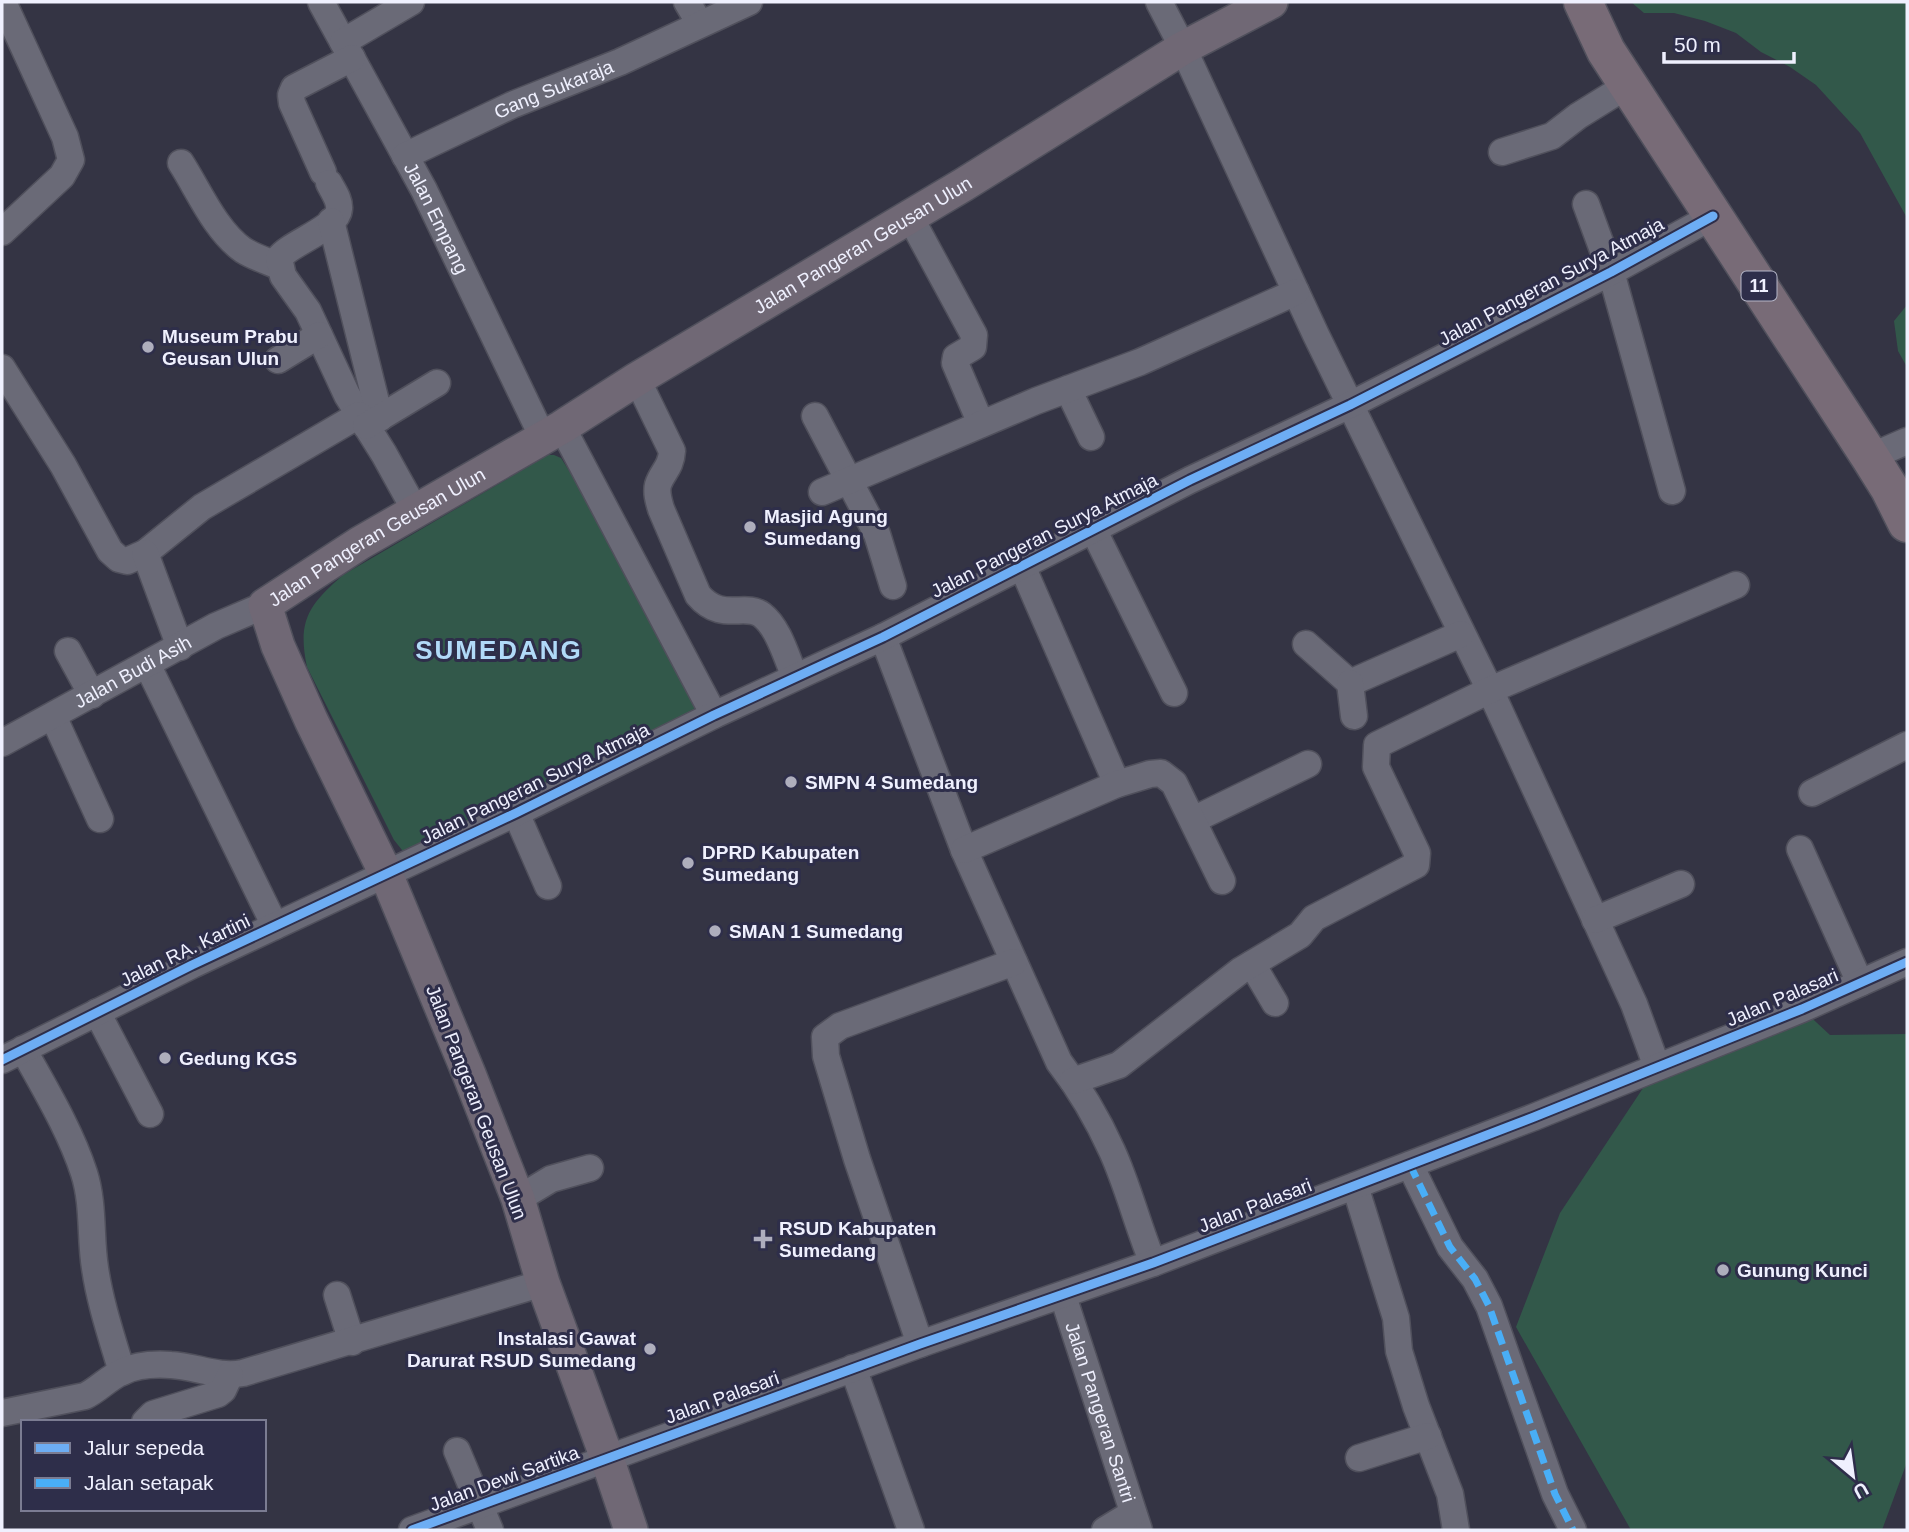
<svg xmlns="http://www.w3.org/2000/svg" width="1909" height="1532" font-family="Arial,sans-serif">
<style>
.green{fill:#32584a}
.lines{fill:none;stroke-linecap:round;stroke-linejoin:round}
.minor-casing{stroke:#50505c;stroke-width:29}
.major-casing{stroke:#50505c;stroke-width:36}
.highway-casing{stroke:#50505c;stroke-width:41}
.minor{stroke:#6a6a77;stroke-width:26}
.major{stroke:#706875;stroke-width:33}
.highway{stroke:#786b77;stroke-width:38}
.quiet{stroke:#49aef6;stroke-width:7;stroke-dasharray:14 7;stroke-linecap:butt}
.cycleway-casing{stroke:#2e2e4a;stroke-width:13}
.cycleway{stroke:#6dadf4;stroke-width:9}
.poi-dot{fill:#aeaebd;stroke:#2e2e4a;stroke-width:2.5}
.labels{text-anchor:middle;stroke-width:6;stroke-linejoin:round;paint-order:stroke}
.shield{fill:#2e2e4a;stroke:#b5b6c8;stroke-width:2}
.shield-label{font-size:18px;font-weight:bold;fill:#eff0fe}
.street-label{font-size:19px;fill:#eff0fe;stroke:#2e2e4a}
.poi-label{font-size:19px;font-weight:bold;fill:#eff0fe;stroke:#2e2e4a;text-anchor:start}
.district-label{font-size:26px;font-weight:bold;letter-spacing:2px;fill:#b1daf8;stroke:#2e2e4a}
</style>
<rect width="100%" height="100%" fill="#343444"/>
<path class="green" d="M1631,2h276v216l-47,-85 -44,-48 -26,-18 -29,-15 -25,-19 -31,-12 -31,-8h-30z
M1907,305v62l-9,-16 -4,-30z
M548,455h6l7,3 81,127 69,128 -301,142 -8,-5 -8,-10 -87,-173c-10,-47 2,-62 36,-92z
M1802,1009l28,26 77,-1v428l-25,68h-251l-115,-203 44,-114 97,-146z"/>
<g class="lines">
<g class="minor-casing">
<g id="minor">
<path id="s1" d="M321,2l103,188 119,248"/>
<path d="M687,2l13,22"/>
<path d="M1159,2l24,46 133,287 174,355 144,314 23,63"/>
<path d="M343,42l68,-40"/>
<path d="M1502,152l50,-16 26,-20 50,-31"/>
<path id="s2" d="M405,156l107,-51 108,-43 129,-60"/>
<path d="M181,163c18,28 34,67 62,87 11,7 24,11 36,16"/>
<path d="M323,172l-31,-69 -1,-8 3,-7 58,-30"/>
<path d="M329,183c4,8 11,17 10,26 -1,19 -49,34 -60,49l4,18 25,35 39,84 37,59 31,56"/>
<path d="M1586,204l25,68 61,219"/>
<path d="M910,217l64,118 -1,12 -17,10 -1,6 26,61"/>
<path d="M331,221l49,197"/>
<path d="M2,232l60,-56 9,-16 -6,-23 -62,-135"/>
<path d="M278,360l41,-25"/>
<path d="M2,368l61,97 47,86 9,8 8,2 18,-8 57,-46 157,-92"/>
<path d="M637,379l35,72c-1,17 -10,21 -14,34 -2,8 1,17 3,24l37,86c24,28 47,7 64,20 17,13 25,44 33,62"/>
<path d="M1068,389l23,48"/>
<path d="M815,416l62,118 16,52"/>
<path d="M366,426l71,-43"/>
<path d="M562,427l152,288"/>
<path d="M1870,457l37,-16"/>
<path d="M822,492l214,-91 104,-39 156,-70"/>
<path d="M1093,529l81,164"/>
<path d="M145,553l35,94"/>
<path d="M1022,566l95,218"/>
<path d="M883,637l81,213 95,212c21,27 39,58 53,89 16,35 26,76 41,112"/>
<path d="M1306,644l44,39 111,-49"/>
<path d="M68,651l24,44"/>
<path d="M147,664l128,262"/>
<path d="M1350,683l4,33"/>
<path d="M53,716l47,103"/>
<path id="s3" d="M2,743l214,-117 49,-21"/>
<path d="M1812,793l95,-48"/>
<path d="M516,813l32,73"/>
<path d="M1193,820l115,-56"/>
<path d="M1800,849l60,134"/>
<path d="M964,850l153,-66 33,-10 11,-1 13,10 48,98"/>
<path d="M1595,920l86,-36"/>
<path d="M1252,964l23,39"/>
<path d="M97,1012l53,102"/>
<path d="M23,1049c22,40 47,81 61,124 10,31 6,64 11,95 5,35 17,70 27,104"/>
<path d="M2,1060l190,-95 324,-152 198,-98 169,-78 307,-157 160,-75 261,-133 102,-56"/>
<path d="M1073,1081l46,-16 121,-94 60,-36 14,-17 102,-53 1,-12 -41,-86 1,-22 113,-55 246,-105"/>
<path d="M1410,1165l40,82 25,32 14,27 66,188 18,36"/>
<path d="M1355,1186l41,132 3,33 17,55 34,88 6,36"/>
<path d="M518,1199l33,-20 39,-11"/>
<path d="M337,1295l15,47"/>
<path id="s4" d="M1063,1296l76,234"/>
<path d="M920,1344l-63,-185 -31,-103 -1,-19 15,-11 174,-64"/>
<path d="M853,1368l58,162"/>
<path d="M2,1413l83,-17c13,-6 23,-18 37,-24 14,-7 34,-8 49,-7 24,1 47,13 72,8l300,-90"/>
<path d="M145,1422l8,-8 65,-20 5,-4 7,-15"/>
<path d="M457,1451l33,79"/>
<path d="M1359,1458l69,-22"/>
<path d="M412,1530l508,-186 233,-81 381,-146 268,-108 105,-47"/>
<path d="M1105,1530l28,-17"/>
</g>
</g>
<g class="major-casing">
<g id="major">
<path id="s5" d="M631,1530l-24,-72 -64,-175 -25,-84 -49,-125 -83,-200 -75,-154 -33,-74 -13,-41 95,-62 202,-116 75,-48 326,-194 220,-137 88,-46"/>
</g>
</g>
<g class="highway-casing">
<path id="highway" d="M1583,2l23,49 264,406 20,32 17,34"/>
</g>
<use href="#minor" class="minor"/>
<use href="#major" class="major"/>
<use href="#highway" class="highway"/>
<path class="quiet" d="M1410,1165l40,82 25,32 14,27 66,188 18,36"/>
<g class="cycleway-casing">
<path id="cycleway" d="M2,1060l190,-95 324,-152 198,-98 169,-78 307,-157 160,-75 261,-133 102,-56
M412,1530l508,-186 233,-81 381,-146 268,-108 105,-47"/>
</g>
<use href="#cycleway" class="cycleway"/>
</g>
<g class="poi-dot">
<circle cx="148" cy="347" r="7"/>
<circle cx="750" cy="527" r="7"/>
<circle cx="791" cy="782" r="7"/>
<circle cx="688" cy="863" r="7"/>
<circle cx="715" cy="931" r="7"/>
<circle cx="165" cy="1058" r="7"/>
<path d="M759.5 1228.5h7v7h7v7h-7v7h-7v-7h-7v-7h7z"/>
<circle cx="1723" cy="1270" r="7"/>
<circle cx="650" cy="1349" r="7"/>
</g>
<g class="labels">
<rect class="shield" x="1741.5" y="271.5" width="35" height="29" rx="5"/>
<g class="shield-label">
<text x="1759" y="292">11</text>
</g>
<g class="street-label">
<text dy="7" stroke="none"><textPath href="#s2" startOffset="163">Gang Sukaraja</textPath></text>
<text dy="7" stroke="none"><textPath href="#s1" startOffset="245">Jalan Empang</textPath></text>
<text dy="7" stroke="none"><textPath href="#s5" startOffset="1694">Jalan Pangeran Geusan Ulun</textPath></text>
<text transform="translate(1551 281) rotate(-28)" y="7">Jalan Pangeran Surya Atmaja</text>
<text transform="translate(1044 535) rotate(-27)" y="7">Jalan Pangeran Surya Atmaja</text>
<text dy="7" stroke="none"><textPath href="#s5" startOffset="1127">Jalan Pangeran Geusan Ulun</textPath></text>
<text dy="7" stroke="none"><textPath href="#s3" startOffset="149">Jalan Budi Asih</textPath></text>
<text transform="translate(535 783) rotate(-26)" y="7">Jalan Pangeran Surya Atmaja</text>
<text transform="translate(185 950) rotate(-26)" y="7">Jalan RA. Kartini</text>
<text transform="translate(1782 997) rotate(-23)" y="7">Jalan Palasari</text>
<text transform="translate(477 1102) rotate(69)" y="7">Jalan Pangeran Geusan Ulun</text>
<text transform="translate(1255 1205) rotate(-21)" y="7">Jalan Palasari</text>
<text transform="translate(722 1397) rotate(-20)" y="7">Jalan Palasari</text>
<text dy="7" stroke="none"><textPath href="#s4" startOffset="122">Jalan Pangeran Santri</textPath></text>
<text transform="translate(504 1478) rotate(-20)" y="7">Jalan Dewi Sartika</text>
</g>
<g class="poi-label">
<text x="162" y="343">Museum Prabu<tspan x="162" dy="22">Geusan Ulun</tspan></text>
<text x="764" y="523">Masjid Agung<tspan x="764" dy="22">Sumedang</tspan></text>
<text x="805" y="789">SMPN 4 Sumedang</text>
<text x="702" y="859">DPRD Kabupaten<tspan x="702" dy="22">Sumedang</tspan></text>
<text x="729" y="938">SMAN 1 Sumedang</text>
<text x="179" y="1065">Gedung KGS</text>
<text x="779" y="1235">RSUD Kabupaten<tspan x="779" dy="22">Sumedang</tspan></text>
<text x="1737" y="1277">Gunung Kunci</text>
<text x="636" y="1345" text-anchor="end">Instalasi Gawat<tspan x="636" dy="22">Darurat RSUD Sumedang</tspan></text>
</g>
<g class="district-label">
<text x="499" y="659">SUMEDANG</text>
</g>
</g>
<rect width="1909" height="1532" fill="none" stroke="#eff0fe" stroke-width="7"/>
<rect x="21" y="1420" width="245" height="91" fill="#2e2e4a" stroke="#7b7c92" stroke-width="2"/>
<rect x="35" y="1443" width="35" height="10" fill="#6dadf4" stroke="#7b7c92" stroke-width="2"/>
<text x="84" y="1455" font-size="21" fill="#eff0fe">Jalur sepeda</text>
<rect x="35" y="1478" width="35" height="10" fill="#49aef6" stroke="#7b7c92" stroke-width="2"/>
<text x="84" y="1490" font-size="21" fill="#eff0fe">Jalan setapak</text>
<g transform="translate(1853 1476) rotate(151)" stroke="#2e2e4a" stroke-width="5" paint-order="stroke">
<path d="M0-5L12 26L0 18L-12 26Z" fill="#eff0fe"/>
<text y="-10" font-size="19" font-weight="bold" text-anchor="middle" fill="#eff0fe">U</text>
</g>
<path d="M1664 52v10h130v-10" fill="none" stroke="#eff0fe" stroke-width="3.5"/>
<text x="1674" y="52" font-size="21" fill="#eff0fe" stroke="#2e2e4a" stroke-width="5" paint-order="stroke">50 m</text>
</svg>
